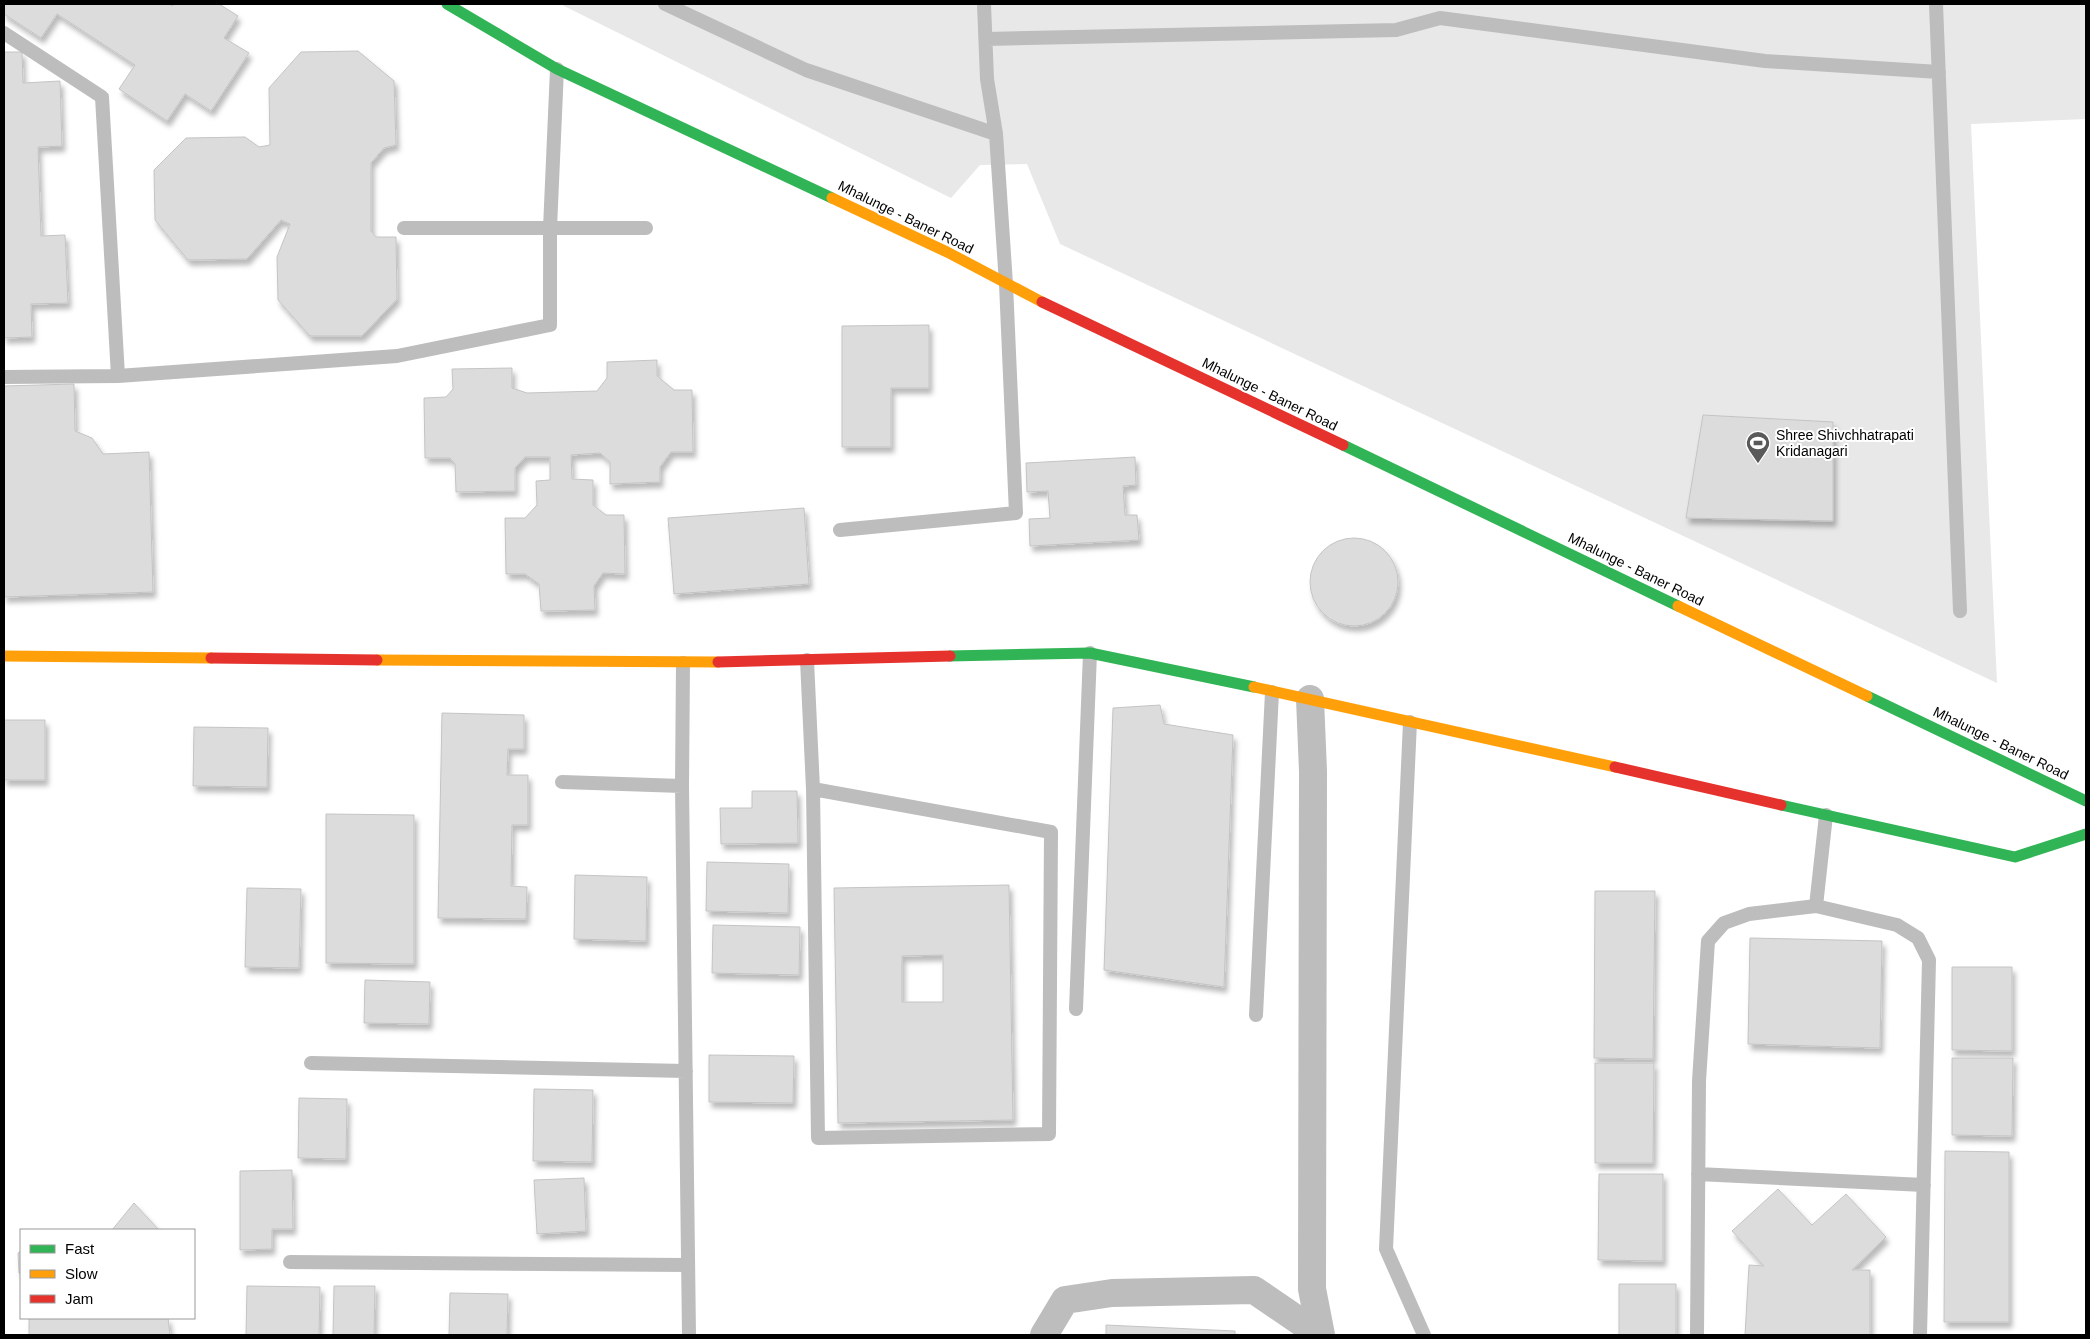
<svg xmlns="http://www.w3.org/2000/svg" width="2090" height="1339" font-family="Helvetica,sans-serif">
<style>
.green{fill:#e8e8e8}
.building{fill:#dcdcdc;stroke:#c4c4c4;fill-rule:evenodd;filter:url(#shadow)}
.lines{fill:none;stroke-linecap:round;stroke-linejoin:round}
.lane{stroke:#bdbdbd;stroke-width:14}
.street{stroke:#bdbdbd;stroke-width:28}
.fast{stroke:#30b455;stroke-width:11}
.slow{stroke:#ff9f0a;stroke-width:11}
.jam{stroke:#e5322d;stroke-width:11}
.labels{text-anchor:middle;stroke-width:4;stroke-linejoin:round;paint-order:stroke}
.street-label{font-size:14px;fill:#000;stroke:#fff}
.poi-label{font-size:14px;fill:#000;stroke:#fff;text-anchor:start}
</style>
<defs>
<filter id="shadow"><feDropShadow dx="3" dy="5.5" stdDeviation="2.5" flood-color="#0004"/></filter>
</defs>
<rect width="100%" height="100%" fill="#fff"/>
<path class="green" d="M560,4h1526v115l-115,5 26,559 -937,-439 -33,-80 -47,1 -29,33z"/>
<path class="building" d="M4,4h165l3,2 2,-2h45l19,12 -14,22 25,15 -38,58 -26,-17 -18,27 -48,-32 16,-24 -78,-51 -16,24 -37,-24z
M358,51l36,30 2,64 -12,3 -13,15v68l5,6h20l1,62 -35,37h-52l-32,-36 -1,-43 13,-33 -9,-4 -34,39 -59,1 -33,-40 -1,-50 32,-32 59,-1 14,10 11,-2 -1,-57 32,-36z
M4,52h18l1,31 37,-2 2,65 -24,1 3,89 24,-1 3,68 -37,1 1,33 -28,1z
M929,325v63h-38v59h-49v-121z
M657,360v16l17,14h18l1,62h-22l-11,15v15l-50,2v-22l-10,-9 -29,2 1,24 21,1v25l13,10h18l1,59 -22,-1 -9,13 1,24 -54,1 -2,-27 -14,-10h-19l-1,-56h20l12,-13 -1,-24 14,-1v-23h-25l-10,11v23l-59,1 -1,-28 -5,-6h-25l-1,-60 22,-1 7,-8 -1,-20 60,-1v20l15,5 70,-2 10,-13v-16z
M74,384l1,47 17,7 11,16 46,-2 4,140 -149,5v-211z
M1703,415l130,7v99l-147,-3z
M1135,457l1,28 -13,1 2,29h12l2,25 -109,6 -1,-27 21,-1 -2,-27 -21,1 -1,-29z
M804,508l5,76 -135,10 -6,-76z
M1310 582a44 44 0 1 1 88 0a44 44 0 1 1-88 0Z
M1160,705l4,19 69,11 -9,252 -120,-17 9,-262z
M442,713l82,2v34h-16l-1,26h21v50h-16l-1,61 16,1 -1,32 -88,-1z
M4,720h41v60h-41z
M194,727l74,1 -1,59 -74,-1z
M752,791h45l1,52 -77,1 -1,-36h32z
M326,814l88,1v149l-88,-1z
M707,862l82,2 -1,49 -82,-2z
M575,875l72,2 -1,64 -72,-2z
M1009,885l4,235 -175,3 -4,-235zM943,955v47h-41v-46z
M247,888l54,1 -2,79 -54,-1z
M1595,891h60l-2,168 -59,-1z
M713,925l87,2 -1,48 -87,-2z
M1750,938l132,3 -2,107 -132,-4z
M1952,967h60v84l-60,-1z
M365,980l65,2 -1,42 -65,-1z
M709,1055l85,1 -1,47 -84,-1z
M1952,1058h61l-1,78 -60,-1z
M1595,1063h59l-1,100h-58z
M534,1089l59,1 -1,72 -59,-1z
M299,1098l48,1 -1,60 -48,-1z
M1945,1151l64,1v170h-65z
M292,1170l1,59h-21v20l-32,1v-79z
M1599,1174h64v87l-65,-1z
M584,1178l2,53 -49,3 -3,-54z
M1778,1189l34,36 34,-31 40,43 -34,33h18v65h-125l4,-70 15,1 -32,-35z
M134,1203l25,27h-47z
M21,1251v22h-2l-1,-20z
M1619,1284h57v51h-57z
M247,1286l73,1 -1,48h-73z
M334,1286h41l-1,49h-41z
M450,1293l58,1 -1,41h-58z
M29,1318h139l2,17h-141z
M1106,1325l129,6v4h-129z"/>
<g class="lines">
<path class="lane" d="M665,4l141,66 190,64
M1936,4l24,607
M4,33l98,64 16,279
M986,39l410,-9 44,-12 325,43 174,11
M404,228h242
M4,377l114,-1 279,-20 153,-31v-97l7,-159
M840,530l176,-17 -10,-229 -10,-150 -9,-55 -3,-75
M807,660l6,129 238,43 -2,302 -231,4 -5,-349
M683,663l-1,123 7,549
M1410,722l-24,527 38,86
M562,782l120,4
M1826,815l-10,91 81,19 21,13 11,22 -9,375
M1076,1009l14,-356
M1256,1015l16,-323
M311,1063l375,8
M1698,1174l226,11
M290,1262l397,3
M1697,1335l2,-254 9,-140 16,-18 25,-9 67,-8"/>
<path class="street" d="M1310,699l3,72 -1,518 9,46
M1044,1335l21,-35 47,-7 142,-3 66,45"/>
<path class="fast" d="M447,4l110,65 275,129
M1343,445l335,161
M950,656l140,-3 164,34
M1867,696l219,105
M1781,805l234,52 71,-23"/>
<path class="slow" d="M832,198l115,54 95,50
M1678,606l189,90
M4,656l207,2
M377,660l341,2
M1254,687l361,80"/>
<path class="jam" d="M1042,302l301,143
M211,658l166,2
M718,662l232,-6
M1615,767l166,38"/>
</g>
<defs>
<g id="stadium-pin" transform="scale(1.25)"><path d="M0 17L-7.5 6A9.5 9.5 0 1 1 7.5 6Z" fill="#595959" stroke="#fff"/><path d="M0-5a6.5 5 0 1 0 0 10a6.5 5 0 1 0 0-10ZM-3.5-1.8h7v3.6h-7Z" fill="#fff"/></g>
</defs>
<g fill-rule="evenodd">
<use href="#stadium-pin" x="1758" y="443"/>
</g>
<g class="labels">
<g class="street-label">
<text transform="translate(906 217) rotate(26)" y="5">Mhalunge - Baner Road</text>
<text transform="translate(1270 394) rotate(26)" y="5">Mhalunge - Baner Road</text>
<text transform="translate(1636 569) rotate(26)" y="5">Mhalunge - Baner Road</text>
<text transform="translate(2001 743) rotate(26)" y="5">Mhalunge - Baner Road</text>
</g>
<g class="poi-label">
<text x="1776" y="440">Shree Shivchhatrapati<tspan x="1776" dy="16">Kridanagari</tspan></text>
</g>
</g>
<rect width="2090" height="1339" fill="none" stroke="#000000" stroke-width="10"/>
<rect x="20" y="1229" width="175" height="90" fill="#ffffff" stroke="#999999"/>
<rect x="30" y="1245" width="25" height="8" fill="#30b455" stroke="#999999"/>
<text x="65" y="1254" font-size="15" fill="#000000">Fast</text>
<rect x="30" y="1270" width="25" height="8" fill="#ff9f0a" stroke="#999999"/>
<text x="65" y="1279" font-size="15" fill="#000000">Slow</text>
<rect x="30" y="1295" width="25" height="8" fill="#e5322d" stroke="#999999"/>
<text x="65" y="1304" font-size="15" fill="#000000">Jam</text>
</svg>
